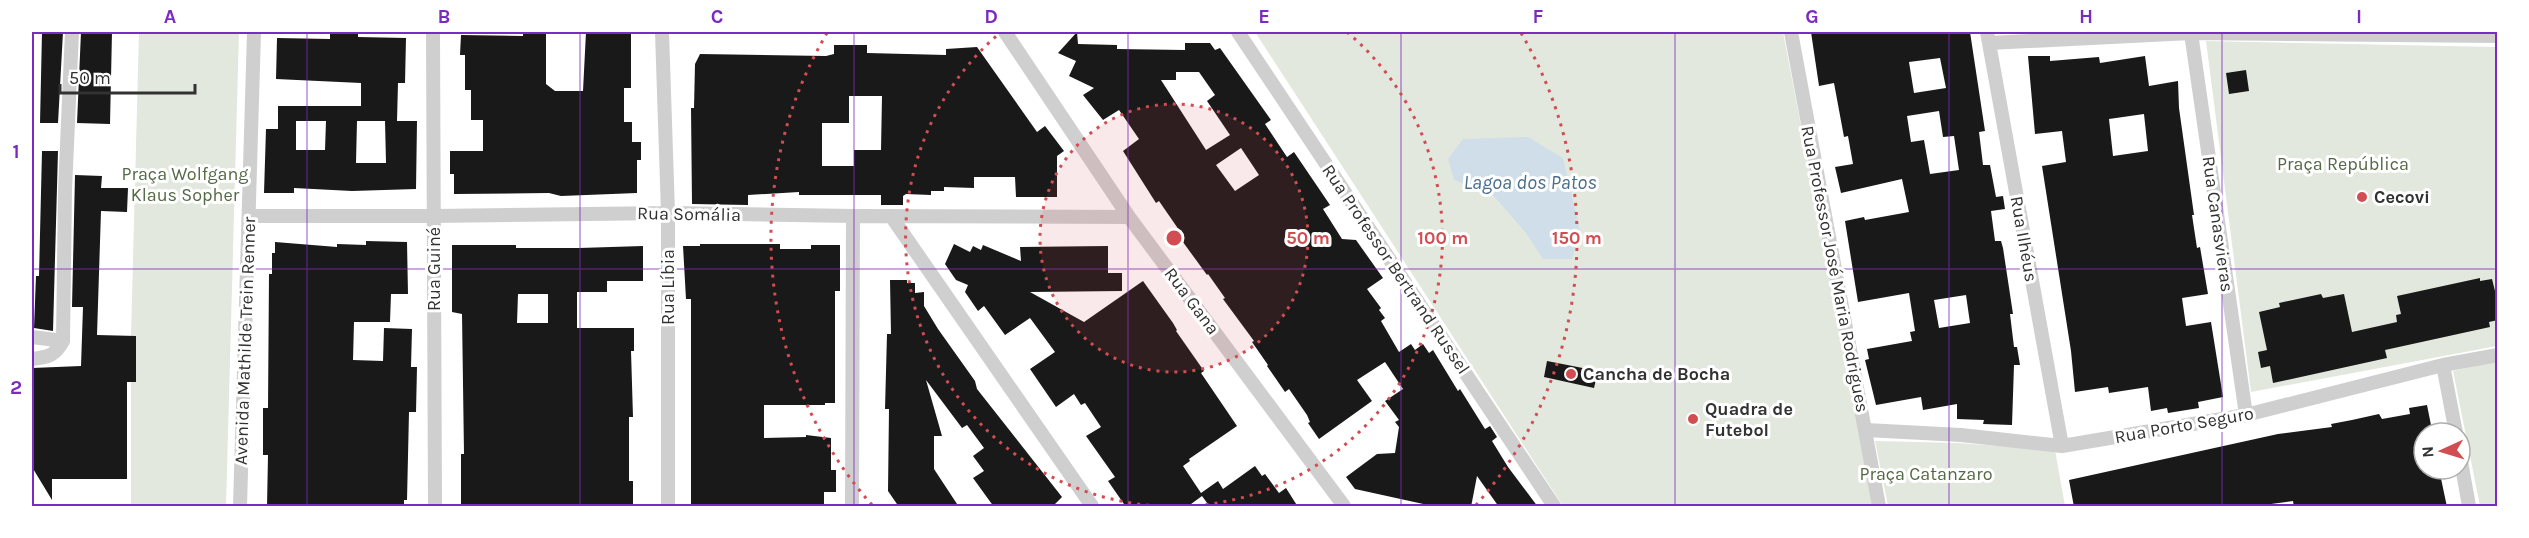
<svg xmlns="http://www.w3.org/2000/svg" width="2529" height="538" font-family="Karla,sans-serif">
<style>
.green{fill:#e2e8dd}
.water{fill:#cfdee8}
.building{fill:#191919;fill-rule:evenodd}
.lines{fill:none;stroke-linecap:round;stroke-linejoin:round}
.street{stroke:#cfcfcf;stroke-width:14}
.grid{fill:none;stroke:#7b2cbf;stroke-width:1.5;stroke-opacity:0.55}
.ring{fill:none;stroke:#d14d51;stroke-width:3;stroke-dasharray:3 6}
.poi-dot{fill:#d14d51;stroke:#fff;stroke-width:2}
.labels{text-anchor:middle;stroke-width:6;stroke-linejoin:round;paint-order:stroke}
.park-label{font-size:18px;fill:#546944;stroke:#fff}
.poi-label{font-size:18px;font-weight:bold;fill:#323232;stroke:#fff;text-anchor:start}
.street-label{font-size:18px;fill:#323232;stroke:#fff}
.water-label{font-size:20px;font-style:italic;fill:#496f8c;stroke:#fff}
.centre{fill:#d14d51;stroke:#fff;stroke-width:3}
.ring-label{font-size:18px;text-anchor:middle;font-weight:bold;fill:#d14d51;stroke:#fff;stroke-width:6;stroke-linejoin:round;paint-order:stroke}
.neatline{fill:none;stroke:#7b2cbf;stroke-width:2}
.grid-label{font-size:20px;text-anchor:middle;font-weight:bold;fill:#7b2cbf}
</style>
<rect width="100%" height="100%" fill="#fff"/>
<path class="green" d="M139,32h100l-13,474h-95v-169z
M1255,32h528l91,474h-311z
M2206,41l291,6v299l-246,46z
M2497,361v145h-17l-27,-135z
M1875,441l83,2 97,7 10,56h-177z"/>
<path class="water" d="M1528,137l35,21 17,73 -8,28h-29l-17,-26 -33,-38 -39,-15 -6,-21 15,-20z"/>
<path class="building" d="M42,32h21l-5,91h-18z
M81,32h31l-2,92 -33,-1z
M330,32h28v5l48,1 -1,45h-7l-1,38h-40l-1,42h30l-1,-42h32l-1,68 -64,2 -58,-3v5h-30l2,-64h12v-23h83v-23l-85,-4 1,-41 53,1zM296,121h30l-1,29h-29z
M523,32h23v52l9,7h28l3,-59h45v56h-7v34h8v20h9v18h-4v33l-76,3 -12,-3 -95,1v-20h-4v-23h33v-31h-12v-30h-6v-35h-5l1,-20 62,1z
M1077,32l1,12 39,1v4l68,1v-7h25l5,7 5,-2 51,72 -6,4 22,33 7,-5 36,53 -7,4 19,30 14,1 27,38 -16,11 14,19 -2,2 6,8 -4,3 18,31 12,-8 4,6 8,-6 6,9 4,-3 25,41 2,-2 25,40 5,-3 7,11 -5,4 16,26 30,40h-39l-22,-31 -6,31h-34l-82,-18 -9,-12 31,-23 18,-1 4,-26 -4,-5 4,-2 -14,-19 18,-12 -18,-27 -28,18 15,21 -53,38 -11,-16 2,-1 -3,-7 -18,-26 -4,3 -18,-26 1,-1 -16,-23 2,-1 -31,-42 2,-1 -17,-24 -1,1 -27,-37 -4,-6 3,-2 -20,-29 -3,2 -33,-52 16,-12 -20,-29 -16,10 -20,-25 11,-7 -25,-12 7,-15 -18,-8zM1176,72h23l16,23 -8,6 23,34 -24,15 -45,-70h15zM1241,148l18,27 -24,16 -19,-26z
M1811,32h159l15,99 -6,1 4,33h7l6,32 7,-1 2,13 -14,2 4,30h6l2,7 10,66h-3l4,33h3l3,18h-6l-2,60 -29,-1 1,-4 -27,-1v-15l-34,6 -2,-13 -45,8 -11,-45 4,-1 -2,-10 45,-8 -2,-9 5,-1 -6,-38 -51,9 -13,-81 19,-4 1,3 44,-8 -7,-33 -61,14 -6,-26 18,-3 -5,-28 -4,1 -10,-54 -15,3zM1940,58l6,30 -32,5 -5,-31zM1939,111l4,26 11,-1 5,34 -29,4 -6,-34 -13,2 -4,-26zM1966,295l4,28 -31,5 -5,-28z
M834,45h33v8l79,2v-6l31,-2 60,85 8,-6 19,25 -7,5v41h-41l-1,-20h-41v11l-30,-1v4h-13v4l-25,-1 -3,2v9h-22v-10h-82v-3l-51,3v10l-56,-1 -1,-96h3l1,-44 5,-10 126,2 8,-2zM849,96h33l-1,54h-27v16h-32v-43h27z
M2028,56h22v5l49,-4 1,6 45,-7 4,30 29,-5 1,27 15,107h-2l5,33 3,-1 8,47 -26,4 4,28 25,-4 12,75 -25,5 1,6 -31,5 -1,-5 -16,3 -3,-24 -39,6 -1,-6 -33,5 -4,-41 -29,-185 24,-4 -4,-31 -27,3zM2144,114l4,37 -35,5 -4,-37z
M2246,70l3,21 -20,3 -3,-21z
M42,151h16l-5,180 -19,-3 2,-52h3z
M75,175l27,1 -1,12h27l-1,24 -26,-1 -4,124 39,1v46h-9v97h-75v21l-20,-33v-99l49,-2 2,-59h-11z
M366,241l41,1 1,52h-17l-1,28h-36l-1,38 30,1 1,-33 28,1 -1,38h6l-1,45h-7l-2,88h-3v7h-33v-3h-34v3h-70l1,-52h-5v-47h5l1,-134h3v-21h3v-11l62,5v-3l29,1z
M700,244h80v5h31v-4h29v46h-5v112h-10v2h-61v33l42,-1v-2l25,3v32h5v22h-12v15h-133v-208h-5l-3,-53h17z
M954,244l16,8 3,-6 8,4 2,-5 38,16 -1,-14 88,-1v27h14v18l-92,1 54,30 59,-41 30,42 4,7 -1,1 28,40 -3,2 36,53 -48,33 1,2 -7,5 18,27 17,-12 5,8 32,-23 7,10 3,-2 14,19 7,-5 12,19h-88l-8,-11 -15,11h-61l-18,-26 7,-4 -29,-41 15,-9 -16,-24 -4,2 -7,-11 -18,13 -26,-38 25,-17 -25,-34 -25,17 -21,-29 -6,5 -13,-19 3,-7 -12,-5 -11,-16z
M452,245h64v3h63l64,-2v35h-36v11h-30v36h57v23h-3l2,66h-4v64h4v26h-172v-53h3l-2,-140 -10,-2zM518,294h30v29h-31z
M2480,278v3l12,-2 6,24v17l-9,2 1,5 -105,23 2,8 -114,25 -3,-17 -9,2 -3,-16 9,-2 -8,-38 21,-5 -1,-4 42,-9 2,4 21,-4 8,38 45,-10 -1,-7 5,-1 -4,-18z
M890,280h17v3h8v10l9,-1v14l14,23 37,52 2,8 85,108 -10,10h-58l-21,-29 11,-7 -11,-15 11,-8 -17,-23 -5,3 -36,-48 16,56h-8v33l25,38h-60l-11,-16 1,-82h-4l2,-75h4z
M1547,361l51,10 -4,17 -50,-11z
M2427,405l5,25 -8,2v37h15l8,38h-153l-1,-6 -44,6h-175l-5,-27 209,-46 54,-7 -1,-3 21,-4 27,-6 3,5 28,-5 -1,-6z"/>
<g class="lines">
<path class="street" d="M433,32l2,474
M662,32l6,181v293
M1005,32l124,185 215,289
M1238,32l316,474
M1791,32l88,474
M1987,32l75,414
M2191,33l55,382
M1989,43l202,-10 307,3
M249,216h184l235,-3 185,3 276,1
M891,216l201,290
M32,337l31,4
M32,359c16,-2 23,-3 31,-18l2,-151 7,-158
M2443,365l13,68
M1866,430l95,5 101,11 184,-31 197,-50 55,-10
M2460,456l9,50
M240,506l14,-474
M852,506l1,-290"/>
</g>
<path class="grid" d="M307,32v474M580,32v474M854,32v474M1128,32v474M1401,32v474M1675,32v474M1949,32v474M2222,32v474M32,269h2466"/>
<circle cx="1174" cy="238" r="134" fill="#d14d51" fill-opacity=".12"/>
<g class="ring">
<circle cx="1174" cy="238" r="134"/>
<path d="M1158 506A269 269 0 0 1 1001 32M1347 32A269 269 0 0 1 1190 506"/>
<path d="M872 505A403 403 0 0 1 827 33M1521 33A403 403 0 0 1 1476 505"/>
</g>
<g class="poi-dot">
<circle cx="2362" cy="197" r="6"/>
<circle cx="1571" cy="374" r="6"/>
<circle cx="1693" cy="419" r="6"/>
</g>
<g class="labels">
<g class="park-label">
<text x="2343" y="170">Praça República</text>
<text x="185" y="180">Praça Wolfgang<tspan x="185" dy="21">Klaus Sopher</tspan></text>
<text x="1926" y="480">Praça Catanzaro</text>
</g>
<g class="poi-label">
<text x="2374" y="203">Cecovi</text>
<text x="1583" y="380">Cancha de Bocha</text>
<text x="1705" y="415">Quadra de<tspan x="1705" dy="21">Futebol</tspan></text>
</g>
<g class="street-label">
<text transform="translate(689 214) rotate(1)" y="6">Rua Somália</text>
<text transform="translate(2218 224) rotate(82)" y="6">Rua Canasvieras</text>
<text transform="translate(2024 239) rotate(80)" y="6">Rua Ilhéus</text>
<text transform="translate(434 269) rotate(-90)" y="6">Rua Guiné</text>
<text transform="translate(1396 269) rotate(56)" y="6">Rua Professor Bertrand Russel</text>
<text transform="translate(1835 269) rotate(79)" y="6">Rua Professor José Maria Rodrigues</text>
<text transform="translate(668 287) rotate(-90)" y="6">Rua Líbia</text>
<text transform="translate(1192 301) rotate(53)" y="6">Rua Gana</text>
<text transform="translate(245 341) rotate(-88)" y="6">Avenida Mathilde Trein Renner</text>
<text transform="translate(2184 425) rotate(-10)" y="6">Rua Porto Seguro</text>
</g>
<g class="water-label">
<text x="1530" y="189">Lagoa dos Patos</text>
</g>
</g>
<circle cx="1174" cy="238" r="9" class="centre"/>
<g class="ring-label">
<text x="1308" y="244">50 m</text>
<text x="1443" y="244">100 m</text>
<text x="1577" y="244">150 m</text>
</g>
<rect width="2529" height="538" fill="none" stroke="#ffffff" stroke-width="66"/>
<g transform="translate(2442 451) rotate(266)"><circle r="28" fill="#ffffff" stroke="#adadad" stroke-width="1.5"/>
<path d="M0-4.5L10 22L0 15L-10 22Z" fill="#d14d51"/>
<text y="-9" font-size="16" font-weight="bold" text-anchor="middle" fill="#323232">N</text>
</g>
<path d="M60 84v9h135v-9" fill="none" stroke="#323232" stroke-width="3"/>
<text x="69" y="84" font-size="18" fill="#323232" stroke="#ffffff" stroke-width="4.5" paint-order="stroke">50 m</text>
<rect x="33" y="33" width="2463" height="472" class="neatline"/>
<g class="grid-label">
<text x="170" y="23">A</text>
<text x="444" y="23">B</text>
<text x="717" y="23">C</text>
<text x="991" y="23">D</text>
<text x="1264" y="23">E</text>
<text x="1538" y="23">F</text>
<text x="1812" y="23">G</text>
<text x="2086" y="23">H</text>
<text x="2359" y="23">I</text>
<text x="16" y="158">1</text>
<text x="16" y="394">2</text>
</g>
</svg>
